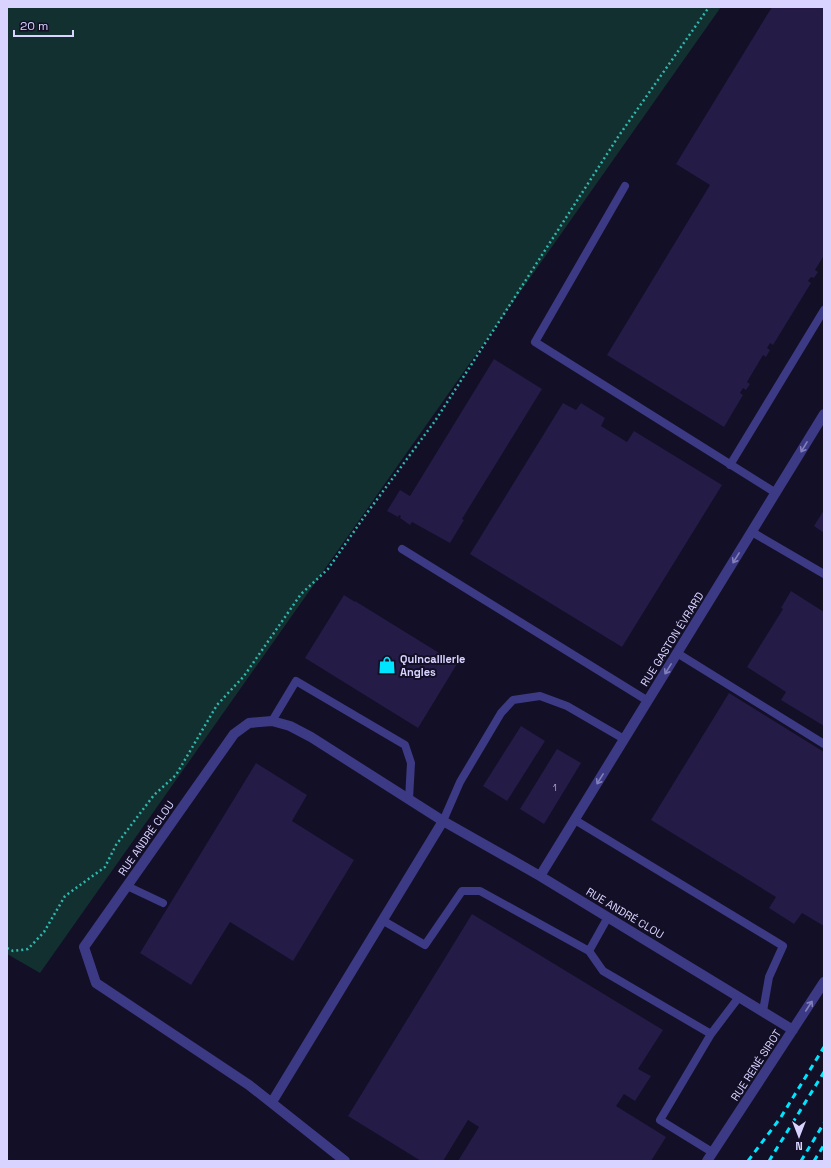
<svg xmlns="http://www.w3.org/2000/svg" width="831" height="1168" font-family="'Space Grotesk',sans-serif">
<style>
.green{fill:#12302f}
.building{fill:#241b47}
.lines{fill:none;stroke-linecap:round;stroke-linejoin:round}
.path{stroke:#2fb8b0;stroke-width:2.5;stroke-dasharray:2 3;stroke-linecap:butt}
.service{stroke:#3d3a85;stroke-width:8}
.minor{stroke:#3d3a85;stroke-width:10}
.rail{stroke:#00e5ff;stroke-width:3;stroke-dasharray:6 5;stroke-linecap:butt}
.oneway{stroke:#837fbc}
.labels{text-anchor:middle;stroke-width:4;stroke-linejoin:round;paint-order:stroke}
.number-label{font-size:9px;fill:#aca6d1}
.street-label{font-size:11px;fill:#d9d4ff;stroke:#130f26}
.poi-label{font-size:11px;font-weight:bold;fill:#d9d4ff;stroke:#130f26;text-anchor:start}
</style>
<rect width="100%" height="100%" fill="#130f26"/>
<path class="green" d="M7,7h714l-681,966 -33,-19z"/>
<path class="building" d="M772,7h52v250h-1l-8,13 3,2 -4,6 -3,-1 -3,4 3,2 -38,62 -3,-2 -3,5 3,2 -4,7 -3,-2 -16,27 3,2 -4,6 -3,-2 -3,5 3,2 -19,32 -117,-72 103,-170 -34,-21z
M494,359l48,30 -80,130 2,1 -14,23 -38,-21 -2,3 -10,-7 1,-2 -2,-1 -1,2 -11,-6 13,-21 10,6z
M563,403l13,7 5,-7 24,15 -4,8 26,16 7,-11 88,54 -100,162 -152,-93z
M824,510v23l-10,-7z
M791,591l33,21v114l-43,-26 5,-8 -39,-25 36,-58 -2,-1z
M344,595l11,7v-1l102,63 -39,64 -113,-70z
M729,693l95,59v174l-22,-13 -8,11 -25,-16 7,-11 -125,-77z
M521,726l24,15 -38,60 -24,-15z
M557,749l24,14 -37,61 -24,-15z
M256,763l51,32 -15,26 62,39 -61,101 -63,-39 -39,63 -51,-32z
M472,914l191,116 -25,39 13,7 -16,25 -11,-7 -8,12 50,31 -15,24h-193l21,-34 -11,-7 -25,41h-22l-73,-45z"/>
<g class="lines">
<path class="path" d="M7,948l6,3 15,-2 16,-17 21,-36 40,-29 11,-22 38,-50 22,-20 41,-70 27,-29 57,-82 27,-25 36,-52 71,-96 183,-284 91,-130"/>
<path class="service" d="M625,186l-90,156 241,151
M730,465l94,-155
M752,532l72,42
M402,549l246,152
M677,653l147,91
M272,721l24,-40 109,64 6,18 -2,36
M575,820l208,126 -14,31 -6,34
M443,821l17,-39 41,-69 12,-13 27,-4 27,10 57,33
M127,886l36,17
M382,920l43,25 37,-54h18l109,60 14,20 108,63
M589,951l19,-34
M712,1152l-52,-32 51,-86 28,-37"/>
<path class="minor" d="M540,876l284,-462
M272,1102l171,-281
M345,1161l-96,-76 -153,-102 -12,-36 150,-213 15,-11 23,-2 18,5 21,11 132,84 97,55 253,154
M707,1161l117,-179"/>
<path class="rail" d="M748,1161l33,-44 43,-70
M769,1161l55,-89
M801,1161l23,-38
M814,1161l10,-16"/>
</g>
<defs><path id="oneway-shaft" d="M-6 0H5M1.5-3L5.5 0L1.5 3" fill="none" stroke-width="1.6" stroke-linecap="round" stroke-linejoin="round"/></defs>
<g class="oneway">
<use href="#oneway-shaft" transform="translate(804 447) rotate(121)"/>
<use href="#oneway-shaft" transform="translate(736 558) rotate(122)"/>
<use href="#oneway-shaft" transform="translate(668 669) rotate(122)"/>
<use href="#oneway-shaft" transform="translate(600 779) rotate(122)"/>
<use href="#oneway-shaft" transform="translate(809 1006) rotate(-57)"/>
</g>
<defs>
<g id="shop-bare" transform="scale(1.38)"><path d="M-5-2.5h2.3a2.7 3.5 0 0 1 5.4 0H5L5.5 6h-11ZM-1.5-2.5h3a1.5 2.3 0 0 0-3 0Z" fill="#00e5ff" stroke="#130f26" stroke-width="2.5" paint-order="stroke"/></g>
</defs>
<g fill-rule="evenodd">
<use href="#shop-bare" x="387" y="665"/>
</g>
<g class="labels">
<g class="number-label">
<text x="555" y="791">1</text>
</g>
<g class="street-label">
<text transform="translate(672 639) rotate(-58)" y="4">RUE GASTON ÉVRARD</text>
<text transform="translate(146 838) rotate(-55)" y="4">RUE ANDRÉ CLOU</text>
<text transform="translate(625 913) rotate(31)" y="4">RUE ANDRÉ CLOU</text>
<text transform="translate(756 1065) rotate(-57)" y="4">RUE RENÉ SIROT</text>
</g>
<g class="poi-label">
<text x="400" y="663">Quincaillerie<tspan x="400" dy="13">Angles</tspan></text>
</g>
</g>
<rect width="831" height="1168" fill="none" stroke="#d9d4ff" stroke-width="16"/>
<g transform="translate(799 1136) rotate(180)" stroke="#130f26" stroke-width="3" paint-order="stroke">
<path d="M0-3L7 15L0 10L-7 15Z" fill="#d9d4ff"/>
<text y="-6" font-size="11" font-weight="bold" text-anchor="middle" fill="#d9d4ff">N</text>
</g>
<path d="M14 30v6h59v-6" fill="none" stroke="#d9d4ff" stroke-width="2"/>
<text x="20" y="30" font-size="12" fill="#d9d4ff" stroke="#130f26" stroke-width="3" paint-order="stroke">20 m</text>
</svg>
